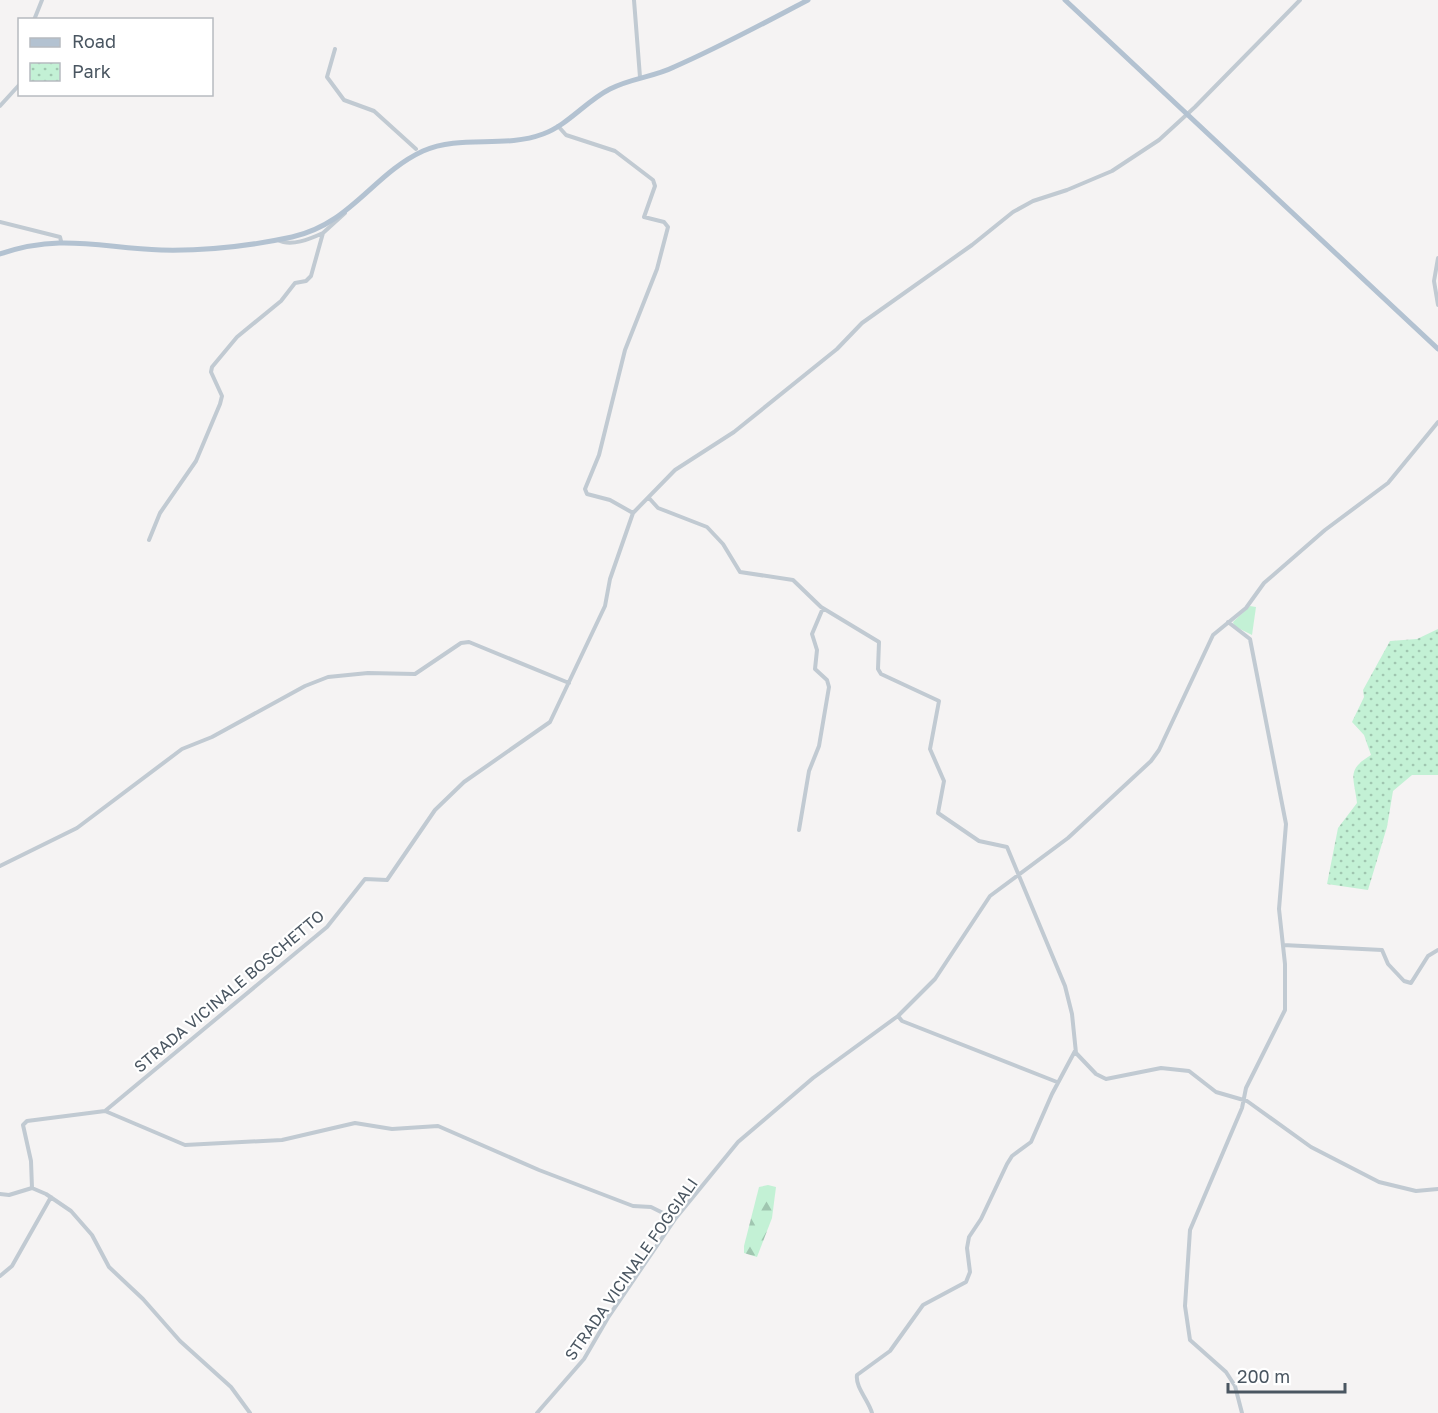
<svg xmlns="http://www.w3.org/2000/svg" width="1438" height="1413" font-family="'Golos Text',sans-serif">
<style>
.grass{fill:#c3f1d5}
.forest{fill:url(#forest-firs)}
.park{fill:url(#park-dots)}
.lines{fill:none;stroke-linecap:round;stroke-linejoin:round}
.minor{stroke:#c1cad2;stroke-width:4}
.major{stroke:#b3c2d1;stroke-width:5}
.labels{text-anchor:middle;stroke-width:4.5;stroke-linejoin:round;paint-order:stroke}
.street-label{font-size:16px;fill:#4a5661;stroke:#fff}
</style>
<defs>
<pattern id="forest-firs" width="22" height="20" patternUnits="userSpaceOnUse" patternTransform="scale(1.5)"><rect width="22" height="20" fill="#c3f1d5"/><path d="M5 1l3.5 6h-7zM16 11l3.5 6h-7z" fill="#a0c6b0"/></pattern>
<pattern id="park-dots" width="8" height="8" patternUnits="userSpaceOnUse" patternTransform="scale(1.5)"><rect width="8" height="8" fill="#c3f1d5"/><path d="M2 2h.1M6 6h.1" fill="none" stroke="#a0c6b0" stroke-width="1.8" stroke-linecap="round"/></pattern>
</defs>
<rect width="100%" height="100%" fill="#f5f3f3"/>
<path class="grass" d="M1250,606l6,1 -4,28 -18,-9 -1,-4z"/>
<path class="forest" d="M768,1185l8,2 -4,31 -15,39 -13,-4v-7l15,-59z"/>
<path class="park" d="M1438,629v146h-26l-19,16 -6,36 -19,63 -41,-6 11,-56 19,-25c-3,-26 -11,-33 14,-48l-7,-20 -12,-13 12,-25 -1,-7 27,-49 27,-2z"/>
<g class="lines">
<path class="minor" d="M634,0l6,77
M34,20l8,-20
M335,49l-8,28 17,23 30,11 42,38
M0,106l20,-22
M558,126l8,9 49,16 38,29 2,6 -11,31 20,5 4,5 -11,42 -32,81 -26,105 -14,34 2,5 23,6 23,13
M0,222l60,15 1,4
M323,233l22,-20
M1438,258l-4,23 4,24
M649,498l9,10 49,19 16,17 17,28 53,8 28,27 58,35 -1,27 3,5 58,27 -9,48 14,32 -6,32 41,28 28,6 58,139 7,28 4,39 20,21 10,5 55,-11 28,3 27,21 31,9 64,46 68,35 37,9 22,-2
M149,540l11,-27 36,-52 24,-57 2,-8 -11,-24 1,-5 25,-30 44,-36 14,-18 11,-2 5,-5 12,-43c-13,6 -32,14 -45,7
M1228,622l22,17 36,185 -7,85 6,55v46l-39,78 -4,20 -52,122 -5,76 5,34 36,32 9,14 7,27
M799,830l10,-59 10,-25 10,-59 -2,-7 -12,-11 2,-19 -5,-16 11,-26
M0,866l77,-38 105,-79 30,-12 93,-51 23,-9 40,-4 47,1 46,-31 8,-1 100,41
M1283,945l99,5 6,14 16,17 7,2 17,-27 10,-6
M898,1016l4,5 155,61
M105,1111l222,-184 38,-48 22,1 48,-70 29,-28 86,-60 55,-116 5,-27 23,-66 42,-43 59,-38 103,-83 25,-26 110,-78 41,-33 20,-11 34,-11 45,-19 47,-31 36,-33 105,-107
M32,1188l-1,-27 -8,-36 4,-4 78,-10 80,34 97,-5 73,-17 37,6 46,-3 101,44 94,36 18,1 24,12
M0,1194l9,1 23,-7 14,6 25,17 21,24 17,32 34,32 37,42 51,46 19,26
M0,1276l12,-10 39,-69
M537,1413l47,-54 25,-43 66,-97 63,-77 75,-64 85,-62 37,-37 55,-83 78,-58 83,-77 8,-11 54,-115 33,-27 18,-25 61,-53 63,-47 50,-61
M872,1413c-3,-12 -17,-26 -15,-38l33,-24 33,-46 43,-23 4,-10 -3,-24 2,-11 12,-18 26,-55 5,-8 19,-14 21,-48 23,-43"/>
<path class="major" d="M1065,0l373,349
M0,254c61,-21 101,-6 161,-4 42,1 89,-4 131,-13 59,-13 81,-63 131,-86 38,-17 80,-2 120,-17 25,-9 43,-33 67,-45 21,-11 44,-12 64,-22 46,-20 90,-44 134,-67"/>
</g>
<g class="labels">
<g class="street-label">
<text transform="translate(229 991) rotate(-40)" y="6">STRADA VICINALE BOSCHETTO</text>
<text transform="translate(631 1269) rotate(-55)" y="6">STRADA VICINALE FOGGIALI</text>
</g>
</g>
<rect x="18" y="18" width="195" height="78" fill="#ffffff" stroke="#b7bbc0" stroke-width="1.5"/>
<rect x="30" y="38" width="30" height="9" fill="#b3c2d1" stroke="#b7bbc0" stroke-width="1.5"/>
<text x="72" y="48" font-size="18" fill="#4a5661">Road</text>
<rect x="30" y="63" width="30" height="18" fill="url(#park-dots)" stroke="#b7bbc0" stroke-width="1.5"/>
<text x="72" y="78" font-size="18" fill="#4a5661">Park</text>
<path d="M1228 1383v9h117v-9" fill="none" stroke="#4a5661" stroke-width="3"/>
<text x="1237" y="1383" font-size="18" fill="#4a5661" stroke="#ffffff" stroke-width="4.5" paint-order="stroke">200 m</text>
</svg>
